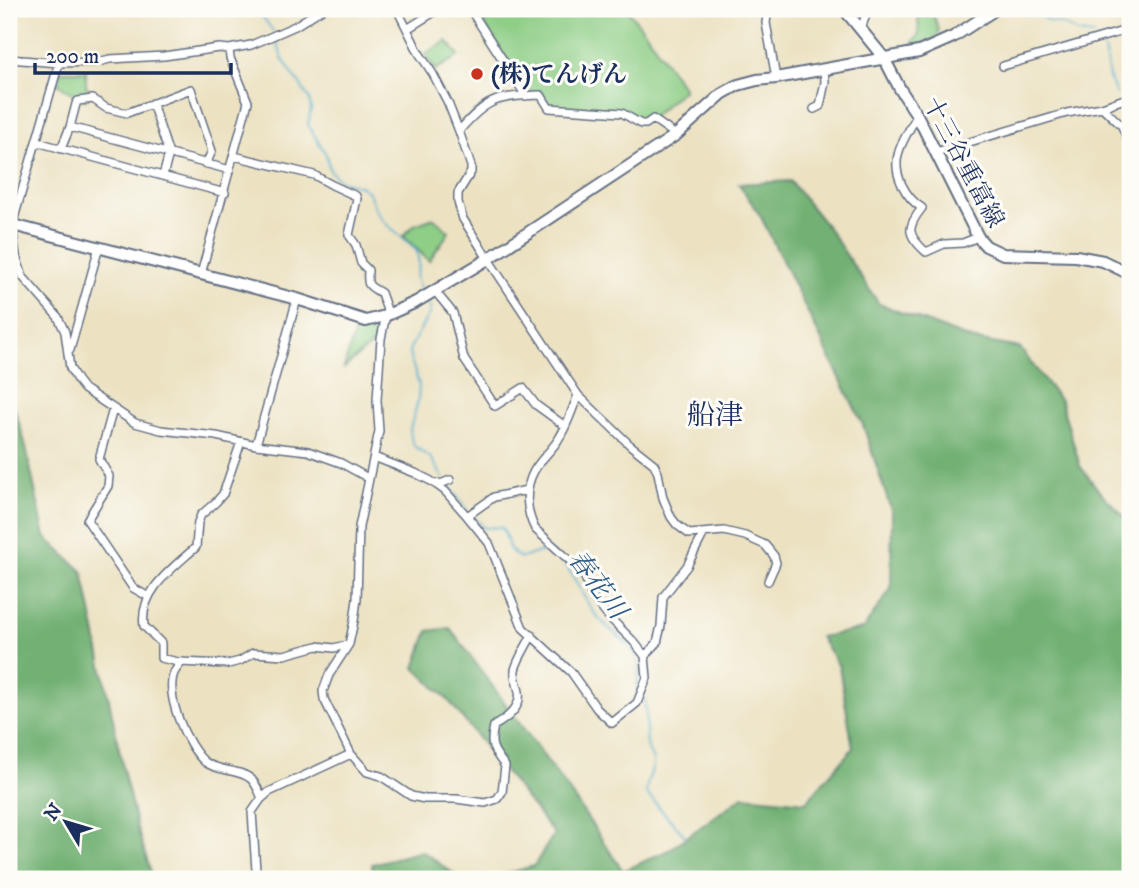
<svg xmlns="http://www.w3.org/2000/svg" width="1139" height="888" font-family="'IM FELL DW Pica','Noto Serif JP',serif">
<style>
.green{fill:#8ece86;stroke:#547e72;stroke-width:2}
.forest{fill:#72b173;stroke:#467068;stroke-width:2}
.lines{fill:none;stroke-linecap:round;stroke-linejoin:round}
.stream{stroke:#4fadce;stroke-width:2}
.street-casing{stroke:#646e81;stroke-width:10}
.secondary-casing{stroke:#646e81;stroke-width:14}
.street{stroke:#fff;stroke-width:7}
.secondary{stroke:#fff;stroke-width:10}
.poi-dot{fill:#c8321e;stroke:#fdfcf7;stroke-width:2.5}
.labels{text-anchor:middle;stroke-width:6;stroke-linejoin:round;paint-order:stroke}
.poi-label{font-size:24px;font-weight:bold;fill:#1b2f5e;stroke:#fdfcf7;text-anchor:start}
.street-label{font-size:24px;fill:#1b2f5e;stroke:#fdfcf7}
.water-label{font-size:26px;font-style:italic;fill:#2d5b85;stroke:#fdfcf7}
.quarter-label{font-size:28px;fill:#1b2f5e;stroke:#fdfcf7}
</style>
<rect width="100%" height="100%" fill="#fdfcf7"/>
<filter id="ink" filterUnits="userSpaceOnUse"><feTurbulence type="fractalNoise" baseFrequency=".0143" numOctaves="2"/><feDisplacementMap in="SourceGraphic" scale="14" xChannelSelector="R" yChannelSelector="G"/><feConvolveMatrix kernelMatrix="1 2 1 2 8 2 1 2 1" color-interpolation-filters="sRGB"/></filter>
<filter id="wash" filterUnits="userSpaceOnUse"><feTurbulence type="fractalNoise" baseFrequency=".00686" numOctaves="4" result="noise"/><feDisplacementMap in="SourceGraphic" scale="28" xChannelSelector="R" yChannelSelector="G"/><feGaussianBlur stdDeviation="1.57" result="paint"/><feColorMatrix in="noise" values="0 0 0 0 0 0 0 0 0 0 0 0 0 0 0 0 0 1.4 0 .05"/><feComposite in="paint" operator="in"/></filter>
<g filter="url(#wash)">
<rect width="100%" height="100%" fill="#ece2c2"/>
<path class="green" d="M475,9h152l19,24 38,56 -32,28 -11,4 -19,-11 -72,-4 -9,-15 -13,2z
M933,14l6,16 -2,8 -28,10 10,-14 -1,-19z
M447,41l12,15 -24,14 -10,-16z
M60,71h26v14l5,9 -5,2v4l-6,-2 -22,-14z
M434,218l15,14 -20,29 -26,-25 11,-11z
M357,324l12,4 6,4 1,9 -32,27z"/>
<path class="forest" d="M790,181l39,48 50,75 91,35 50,9 41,54 19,64 20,26 30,30v357h-643l47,-13 20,-32 -105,-133 -34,-33 13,-37 22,-3 122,167 51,76 46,-21 74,-54 63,6 47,-54 -14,-82 -19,-29 43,-8 28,-40 1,-76 -29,-88 -102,-208 -22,-33z
M9,390l16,53 20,94 38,35 42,206 12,50 16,51h-144z
M422,851l39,28h-88l-1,-15z"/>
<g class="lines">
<path class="stream" d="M257,9l16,22
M1019,9l6,5 15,2 8,5 14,3 16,9 15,2
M277,42l5,16 27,40 2,11 -3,16 18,29 4,17 11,10 20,5 8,7 6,15 7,12 35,31 2,14 -3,12 6,17
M1100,44l4,5 5,28 7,17
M1120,106l10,8
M427,302l3,5v5l-20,36 -1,6 10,31 -1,16 -8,28 1,9 3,8 17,12 12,20
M448,485l19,24
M475,518l9,10 17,-1c10,12 1,21 20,31 8,-1 18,-8 26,-7 18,3 34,41 43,56 12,20 34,29 45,47 6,10 3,22 2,32l2,3
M644,697c4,17 0,36 4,52 2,7 6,9 5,16 -2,11 -7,18 -7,28l39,43"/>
</g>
</g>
<g filter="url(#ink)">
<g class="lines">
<g class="street-casing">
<path id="street" d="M397,9l22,44 14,21 15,29 11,28 12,35v6l-13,21v9l5,17 25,40 90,136 52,50 24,19 4,9 5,25 8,19 6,8 12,9 35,-3 21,5 20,9 9,11 2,7 -8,18
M470,9l56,87
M772,9l-5,7 -1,7 10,55
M407,29l32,-20
M861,29l7,-20
M9,59l50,4 39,-1 12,-3 54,-3 55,-8 10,1 22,-4 19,-8 25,-11 27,-17
M59,63l-47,162 4,31 7,21 35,40 7,15 5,36 7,12 7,9 51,34 26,7 55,6 40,9 52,6 33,12 27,15
M1003,66l127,-37
M152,103l17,51 -6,22
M1102,107l20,19 8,20
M814,109l6,-3 5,-24 -1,-13
M917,115c-6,13 -16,26 -19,40 -5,20 8,43 24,53 -16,20 -15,27 4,44l18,-8 19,-1 15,-6
M70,127l160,43
M459,131c29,-34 39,-34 82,-36l8,13 73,5 19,11h5l7,-5 23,16
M37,142l188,51
M61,149l9,-22 6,-23 2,-3 15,-2 13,9 21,5 64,-24 21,62 -6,13
M936,152l131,-39 35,-6 28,-10
M234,156l80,19 18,10 24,11 1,3 -8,36 7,10 5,18 7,7c-1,17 0,15 13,23l6,17 -6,29 -4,61 2,31 -20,96 -2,72 -3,22 -5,23 -20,31 -6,16 1,8 27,55 16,18 14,4 30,20 14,3h31l29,4 12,-4 5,-7 3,-26c-12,-16 -16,-20 -11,-40 12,-7 28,-18 25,-34 -1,-7 -5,-14 -4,-22 2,-10 12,-25 17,-35
M201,274l47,-172 -18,-44 -1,-9
M434,290l19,23 11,46 31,47 28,-18 13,17 29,21
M70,350l29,-103
M113,409l-14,50 10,17 -1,10 -21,34 46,68 16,9
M241,442l-18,52 -7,8 -15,13 -3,7 -2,25c-23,21 -57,44 -52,79l17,17v15l17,4 50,2 12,-3 13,-8 31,2 33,-9 17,2 15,-4
M256,445l41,-146
M374,457l41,16 16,8 14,10 22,25 22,27 34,85 48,44 26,37 15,14 25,-20 10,-25 -2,-22 -11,-14 -28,-28 -14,-18 -8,-21 -6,-7 -43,-39c-9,-18 -11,-40 -1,-58 6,-11 17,-20 24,-31 9,-13 14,-30 20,-45
M435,484l8,-1 7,-3
M467,516l27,-19 33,-7
M645,656l12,-13 4,-17 2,-29 24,-31 17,-33
M182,662c-3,3 -5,6 -7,9 -12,22 12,76 30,91 13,10 35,7 46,17 5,4 8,13 11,19
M256,870l-4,-58 9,-13 8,-7 82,-38"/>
</g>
<g class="secondary-casing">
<path id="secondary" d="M844,9l40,49 16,31 17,26 61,122 8,9 17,8 73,2 27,5 27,13
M9,224l288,75 69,22 19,-5 31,-14 72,-43 188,-124 46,-41 16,-9 19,-5 19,-2 143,-26 34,-15 43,-28"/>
</g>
<use href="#street" class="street"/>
<use href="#secondary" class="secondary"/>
</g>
</g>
<circle class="poi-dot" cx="477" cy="74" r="7"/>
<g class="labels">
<g class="poi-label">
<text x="491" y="82">(株)てんげん</text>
</g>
<g class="street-label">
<text transform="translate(964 162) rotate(62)" y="8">十三谷重富線</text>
</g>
<g class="water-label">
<text transform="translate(598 584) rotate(53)" y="9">春花川</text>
</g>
<g class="quarter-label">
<text x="715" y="424">船津</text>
</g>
</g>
<rect width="1139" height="888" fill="none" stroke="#fdfcf7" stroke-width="35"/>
<g transform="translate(66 822) rotate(308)" stroke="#fdfcf7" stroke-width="5" paint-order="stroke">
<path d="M0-5L12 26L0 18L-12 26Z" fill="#1b2f5e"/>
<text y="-10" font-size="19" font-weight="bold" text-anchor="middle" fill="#1b2f5e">N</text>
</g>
<path d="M35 63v10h196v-10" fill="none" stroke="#1b2f5e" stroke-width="3.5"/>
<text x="46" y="63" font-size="21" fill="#1b2f5e" stroke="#fdfcf7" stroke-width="5" paint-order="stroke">200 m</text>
</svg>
